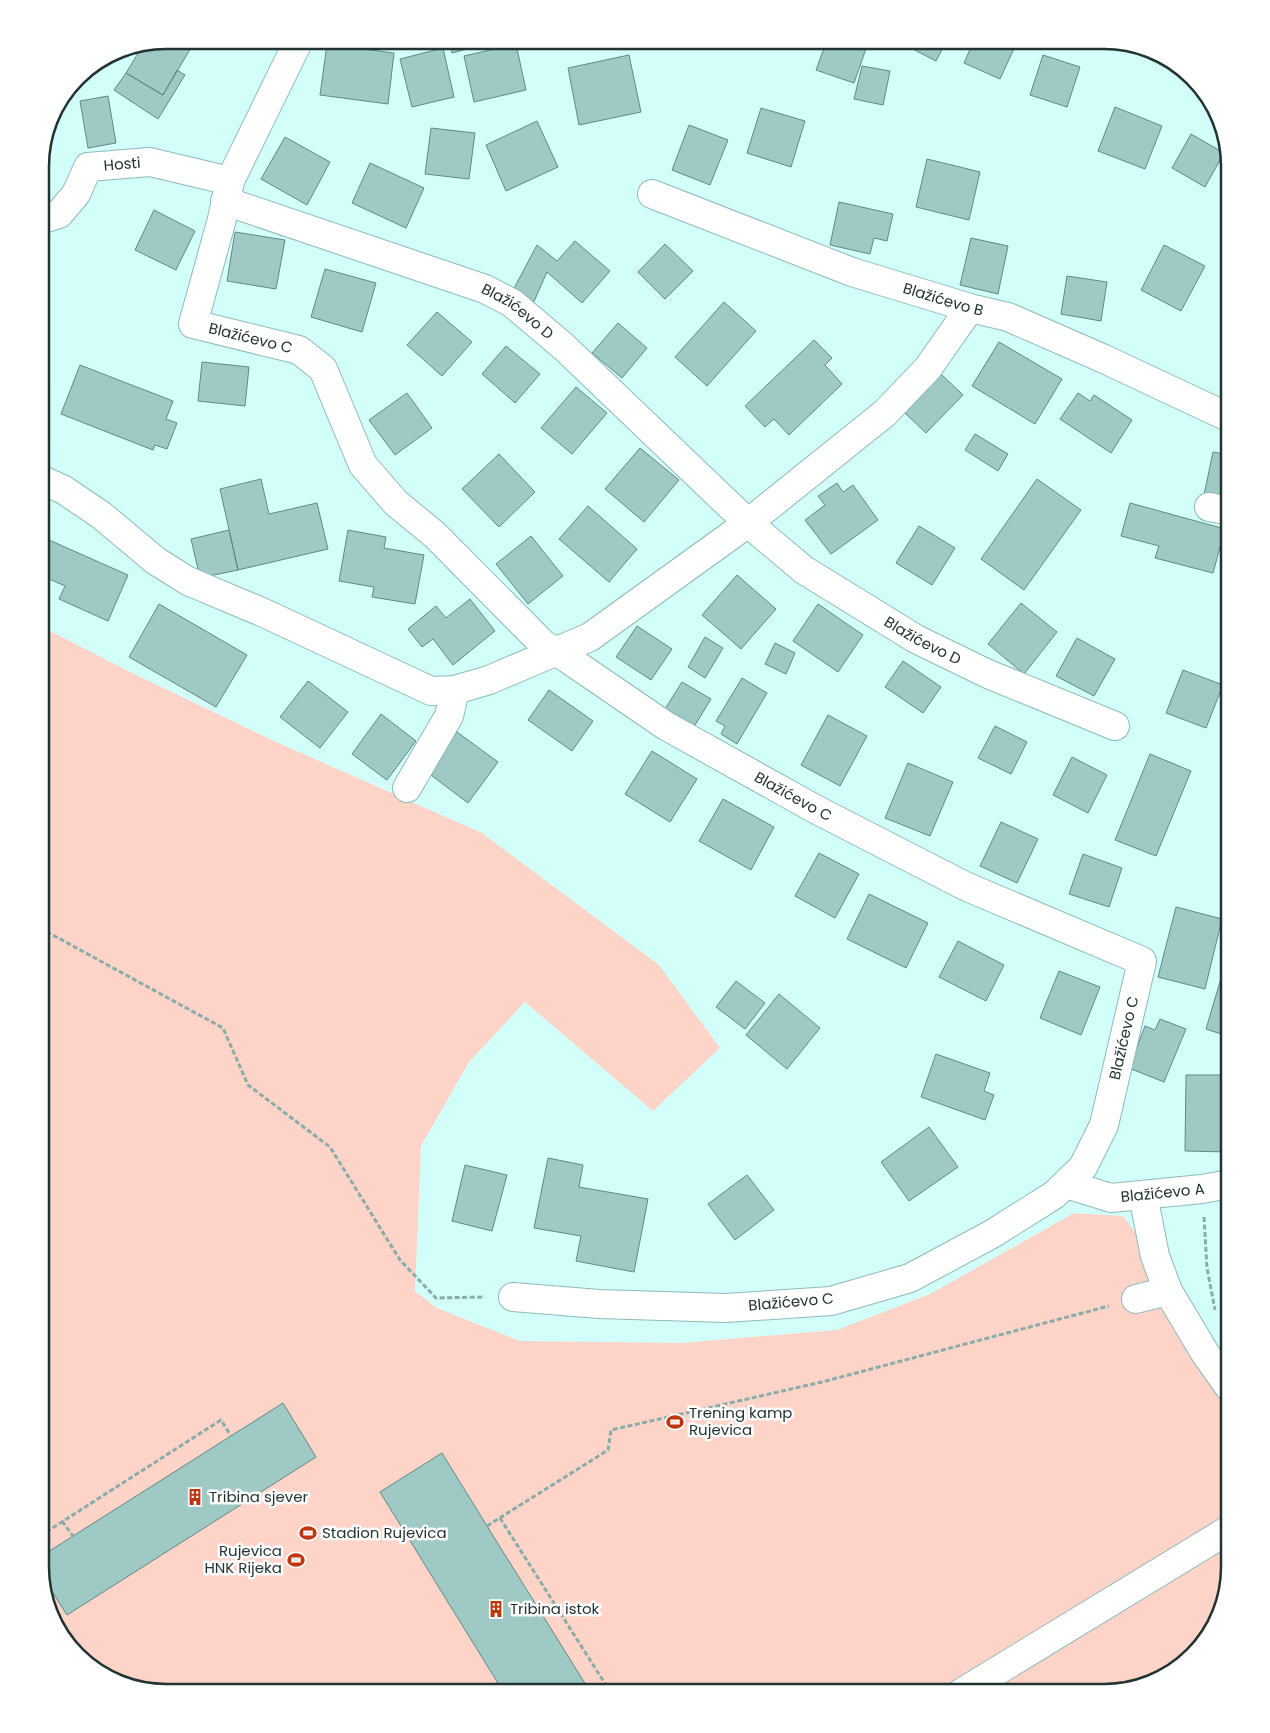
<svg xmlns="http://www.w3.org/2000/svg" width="1270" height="1733" font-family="Poppins,sans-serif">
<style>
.green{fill:#fed4c9}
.building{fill:#9ec9c4;stroke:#608984}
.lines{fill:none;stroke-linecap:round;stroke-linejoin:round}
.minor-casing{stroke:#8fbab5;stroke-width:30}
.path{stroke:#8aaca8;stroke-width:3;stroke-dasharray:5 2.5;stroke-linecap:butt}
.minor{stroke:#fff;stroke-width:28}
.labels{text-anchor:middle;stroke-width:5;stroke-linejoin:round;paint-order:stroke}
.street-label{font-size:15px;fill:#223432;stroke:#fff}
.poi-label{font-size:15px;fill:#223432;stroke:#fff;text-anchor:start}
.rim{fill:none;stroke:#223432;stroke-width:2.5}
</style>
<rect width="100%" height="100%" fill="#d2fffa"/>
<path class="green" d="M40,631l12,1 80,41 140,67 210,93 177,132 61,83 -67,63 -128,-109 -56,60 -48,84 -6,145 22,17 83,33 162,2 155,-13 93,-36 144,-81 49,3 10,13 97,146v192l-17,63 -46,46 -63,17h-946l-55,-17 -46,-46 -17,-63z"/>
<path class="building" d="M166,40h17l9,6 -29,49 -37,-22 17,-28z
M449,40h39l1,3 -37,10z
M827,40h42l-15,43 -38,-13z
M902,40h45l-11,21 -35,-18z
M974,40h44l-18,39 -36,-16z
M327,44l67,9 -6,51 -68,-9z
M516,44l10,46 -52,12 -10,-46z
M443,48l11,49 -42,10 -12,-48z
M629,55l12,57 -62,13 -11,-57z
M1043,55l37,12 -13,40 -37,-12z
M862,66l28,5 -7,34 -29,-6z
M177,70l8,5 -27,44 -44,-29 12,-17 37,22z
M108,96l8,47 -28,5 -8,-47z
M1115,107l47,19 -17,43 -47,-18z
M761,108l44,13 -14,46 -44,-14z
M537,121l21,46 -52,24 -20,-46z
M689,125l39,15 -18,45 -38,-15z
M431,128l44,5 -6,46 -44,-5z
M1191,134l33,19 -19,34 -33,-19z
M285,137l45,25 -23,43 -46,-26z
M927,159l53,13 -11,48 -53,-13z
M370,163l54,25 -18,40 -54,-25z
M839,202l54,12 -6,27 -13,-3 -4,16 -40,-9z
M154,210l41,21 -19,39 -41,-20z
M235,232l50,8 -9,49 -49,-8z
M971,238l37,8 -10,48 -38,-9z
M575,241l35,30 -28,32 -35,-31 -15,34 -21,-12 26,-49 20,16z
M665,244l28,27 -28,28 -27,-27z
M1164,245l41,21 -24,45 -40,-21z
M325,269l51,14 -14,49 -51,-15z
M1067,276l40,6 -6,39 -40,-7z
M724,302l32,29 -49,55 -32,-29z
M437,312l35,30 -30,34 -35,-31z
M618,323l29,25 -25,30 -30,-25z
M814,340l18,18 -7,7 17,19 -53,51 -15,-16 -9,8 -20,-21z
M999,342l63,37 -27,45 -63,-38z
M506,346l34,28 -25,29 -33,-29z
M202,362l47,5 -4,39 -47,-5z
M80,365l93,36 -7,18 11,4 -10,26 -12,-4 -2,5 -92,-36z
M941,374l22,21 -37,38 -21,-20z
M576,387l31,26 -35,41 -31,-26z
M407,393l25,35 -37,27 -26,-35z
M1078,393l12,8 4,-6 38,25 -21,33 -51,-34z
M975,434l33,20 -10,17 -33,-21z
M640,448l39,32 -35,42 -39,-33z
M1213,452l17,3v45l-26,-5z
M499,454l36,38 -36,35 -37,-38z
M261,479l8,35 48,-11 11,46 -90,21 -18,-81z
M1037,479l44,31 -57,80 -43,-31z
M837,483l6,9 10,-7 25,35 -47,34 -26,-34 20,-15 -7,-9z
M1130,503l95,26 -12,44 -58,-15 4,-12 -38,-10z
M588,506l49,43 -28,33 -50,-43z
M919,526l36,22 -23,37 -36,-22z
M229,530l9,40 -38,8 -9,-39z
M348,530l38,7 -2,11 40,7 -9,49 -43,-7 2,-10 -35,-6z
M40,536l88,39 -20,46 -49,-22 6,-13 -25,-11z
M531,536l32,40 -35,28 -32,-40z
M737,575l39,34 -35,40 -39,-34z
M470,599l25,32 -42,34 -20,-26 -11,8 -14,-18 28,-23 10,12z
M1021,603l36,29 -33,42 -36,-30z
M159,604l88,51 -31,52 -87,-50z
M818,604l45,31 -25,37 -45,-31z
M637,626l35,23 -21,31 -35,-23z
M705,637l18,11 -18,30 -17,-11z
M1077,638l38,21 -21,37 -38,-20z
M775,643l20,10 -9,21 -21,-10z
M903,661l38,26 -18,26 -38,-26z
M1183,670l40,15 -17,43 -40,-15z
M742,678l25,15 -30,51 -16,-10 4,-8 -9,-5z
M308,681l40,31 -28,36 -40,-31z
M682,682l29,17 -19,31 -29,-18z
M549,690l44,31 -21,30 -44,-31z
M381,714l35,27 -29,39 -35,-26z
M828,715l39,21 -27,50 -39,-21z
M995,726l32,16 -16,32 -33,-16z
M457,732l41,30 -30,41 -41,-31z
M652,751l45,28 -27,43 -45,-28z
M1150,754l41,17 -35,85 -41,-16z
M1072,757l35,18 -19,38 -35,-18z
M908,763l45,19 -23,54 -45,-18z
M723,799l51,28 -23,43 -52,-29z
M1001,822l37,17 -21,44 -37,-17z
M819,853l40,21 -24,44 -40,-22z
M1083,854l39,14 -13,39 -40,-13z
M869,894l59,29 -22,45 -59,-29z
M1176,907l46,12 -17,70 -47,-12z
M958,941l46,24 -18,36 -47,-24z
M1059,971l41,16 -19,48 -41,-17z
M1222,975l8,3v59l-24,-8z
M736,981l29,22 -20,26 -29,-22z
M779,994l41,34 -33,41 -41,-34z
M1160,1019l26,10 -22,53 -35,-14 16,-42 10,4z
M936,1054l54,19 -6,18 10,4 -9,25 -64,-23z
M1186,1075h44l-1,77 -44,-1z
M929,1127l29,40 -49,34 -28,-39z
M548,1158l35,7 -4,22 69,12 -14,73 -58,-11 5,-25 -47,-8z
M465,1165l42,10 -15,56 -40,-10z
M747,1175l27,35 -39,30 -27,-36z
M283,1403l33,54 -249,158 -25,-39 -2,-9v-10z
M442,1453l45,73 104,167h-87l-124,-201z"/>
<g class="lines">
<g class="minor-casing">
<g id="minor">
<path id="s1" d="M299,40l-69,141 -8,38 -29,105 106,26 24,19 40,96 33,38 39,32 108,109 25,15 98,67 151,84 148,76 177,75 -38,164 -21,42 -29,28 -62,39 -82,44 -79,23 -105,7 -127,-4 -86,-7"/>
<path id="s2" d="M652,194l200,78 118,36 38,9 94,41 128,60"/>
<path id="s3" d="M225,201l260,88 27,14 52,44 184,176 56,47 112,69 72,35 127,52"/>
<path id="s4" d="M40,220l19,-6 17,-20 12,-27 62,-5 80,19"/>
<path d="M40,479l24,11 37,25 55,46 32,20 76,32 167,78 24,-1 34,-10 101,-43 158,-114 137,-110 43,-45 42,-60"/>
<path d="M1209,507l21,4"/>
<path d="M407,788l42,-72 6,-26"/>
<path id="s5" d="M1066,1184l45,14 91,-9 28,-5"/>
<path d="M1143,1195l12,61 13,35"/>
<path d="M1136,1299l32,-8 37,62 24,34"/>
<path d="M961,1693l269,-164"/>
</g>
</g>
<path class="path" d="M40,928l183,100 25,57 82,62 70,113 36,38 49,-1
M1204,1217l3,51 8,42
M500,1518l111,175
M62,1521l11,15
M487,1526l121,-76 3,-20 211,-48 287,-76
M40,1536l181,-116 10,16"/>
<use href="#minor" class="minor"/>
</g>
<defs>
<g id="stadium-bare" transform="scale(1.35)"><path d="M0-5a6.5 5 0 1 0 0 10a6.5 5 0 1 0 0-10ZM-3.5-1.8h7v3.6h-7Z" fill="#bf350d" stroke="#fff" stroke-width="2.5" paint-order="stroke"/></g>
<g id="building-bare" transform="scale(1.35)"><path d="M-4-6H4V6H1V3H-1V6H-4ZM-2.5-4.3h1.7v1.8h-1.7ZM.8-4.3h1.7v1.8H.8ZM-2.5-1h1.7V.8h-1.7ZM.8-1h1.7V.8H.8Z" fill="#bf350d" stroke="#fff" stroke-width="2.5" paint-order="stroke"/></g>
</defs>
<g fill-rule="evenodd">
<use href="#stadium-bare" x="675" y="1422"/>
<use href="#building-bare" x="195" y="1497"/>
<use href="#stadium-bare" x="308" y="1533"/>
<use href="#stadium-bare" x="296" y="1560"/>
<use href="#building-bare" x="496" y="1609"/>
</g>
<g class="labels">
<g class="street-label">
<text dy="5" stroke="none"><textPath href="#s4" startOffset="110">Hosti</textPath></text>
<text dy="5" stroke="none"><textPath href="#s2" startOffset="310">Blažićevo B</textPath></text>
<text dy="5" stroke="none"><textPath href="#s3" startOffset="314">Blažićevo D</textPath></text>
<text dy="5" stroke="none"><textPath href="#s1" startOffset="364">Blažićevo C</textPath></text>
<text dy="5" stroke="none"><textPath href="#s3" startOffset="839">Blažićevo D</textPath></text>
<text dy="5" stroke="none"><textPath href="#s1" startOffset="1096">Blažićevo C</textPath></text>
<text transform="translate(1124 1038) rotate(-77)" y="5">Blažićevo C</text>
<text dy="5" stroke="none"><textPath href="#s5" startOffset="99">Blažićevo A</textPath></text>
<text transform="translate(791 1302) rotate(-5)" y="5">Blažićevo C</text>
</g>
<g class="poi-label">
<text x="689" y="1418">Trening kamp<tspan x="689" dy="17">Rujevica</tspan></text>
<text x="209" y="1502">Tribina sjever</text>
<text x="322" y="1538">Stadion Rujevica</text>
<text x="282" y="1556" text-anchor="end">Rujevica<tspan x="282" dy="17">HNK Rijeka</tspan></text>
<text x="510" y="1614">Tribina istok</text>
</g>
</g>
<path d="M0 0H1270V1733H0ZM166 49H1104A117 117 0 0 1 1221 166V1567A117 117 0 0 1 1104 1684H166A117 117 0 0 1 49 1567V166A117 117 0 0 1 166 49Z" fill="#fff" fill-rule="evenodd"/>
<path class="rim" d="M166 49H1104A117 117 0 0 1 1221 166V1567A117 117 0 0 1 1104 1684H166A117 117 0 0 1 49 1567V166A117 117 0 0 1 166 49Z"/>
</svg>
